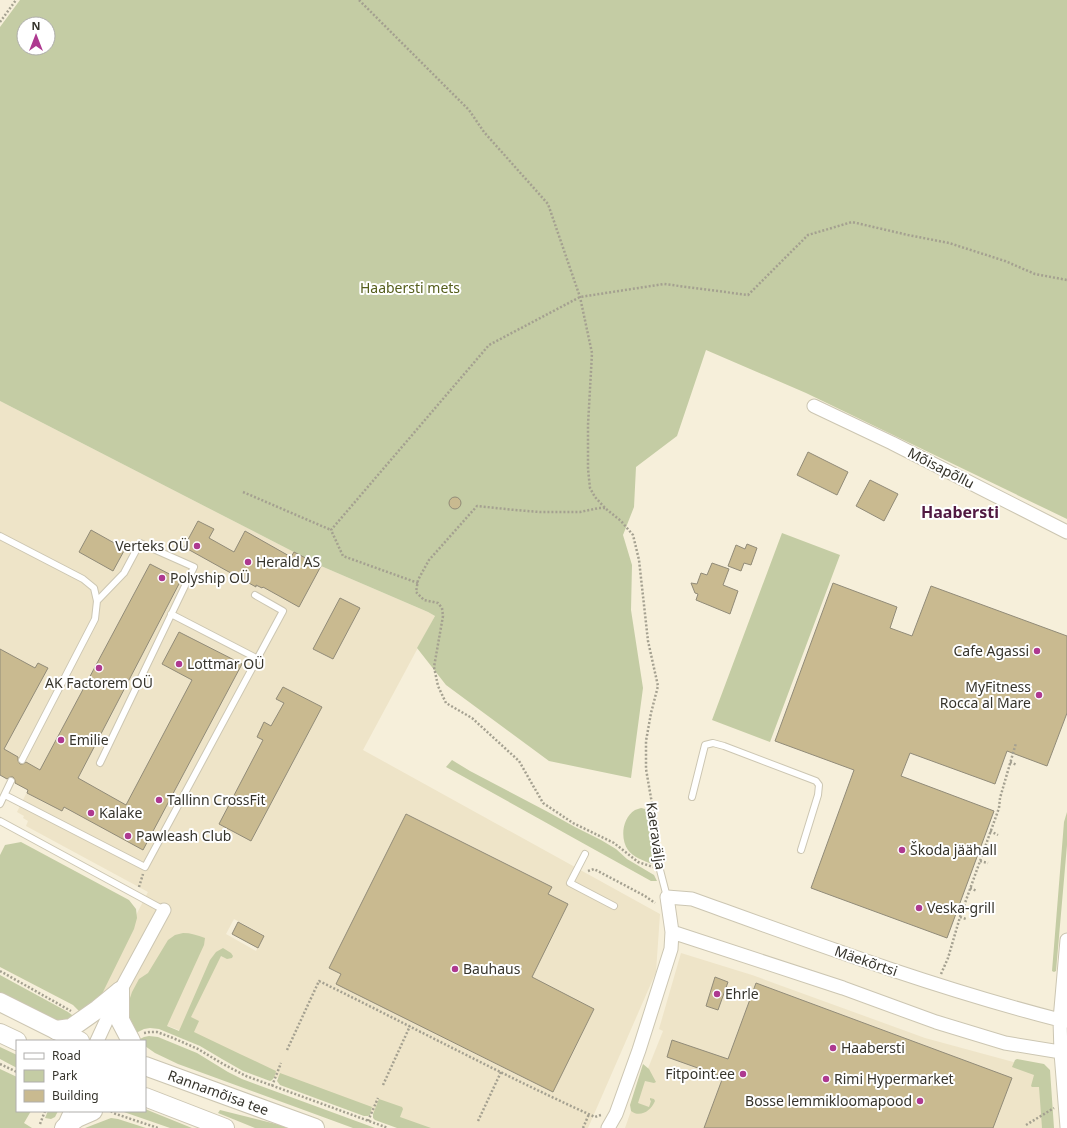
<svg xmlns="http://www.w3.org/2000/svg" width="1067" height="1128" font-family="'Noto Sans',sans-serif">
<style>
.built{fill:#eee4c8;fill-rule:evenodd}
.green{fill:#c4cca4;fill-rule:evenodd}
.building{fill:#c9ba90;stroke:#918b78}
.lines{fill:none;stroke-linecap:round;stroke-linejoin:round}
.lane-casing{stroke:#ccc6b2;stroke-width:8}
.street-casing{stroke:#ccc6b2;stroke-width:15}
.secondary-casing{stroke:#ccc6b2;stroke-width:20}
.path{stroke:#a4a090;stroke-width:2.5;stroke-dasharray:2 2;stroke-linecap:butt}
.lane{stroke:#fff;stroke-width:6}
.street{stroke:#fff;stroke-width:13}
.secondary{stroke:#fff;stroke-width:18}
.poi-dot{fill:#ae3990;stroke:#fff;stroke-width:1.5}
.labels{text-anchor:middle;stroke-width:4;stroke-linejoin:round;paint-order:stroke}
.park-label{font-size:14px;fill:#555e1c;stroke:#fff}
.street-label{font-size:14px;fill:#36342c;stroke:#fff}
.poi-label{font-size:14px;fill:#36342c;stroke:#fff;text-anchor:start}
.quarter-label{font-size:16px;font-weight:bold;fill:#511942;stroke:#fff}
</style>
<rect width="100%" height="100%" fill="#f6efda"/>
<path class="built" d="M0,401l321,165 107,46 7,4 -72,134 297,164 -4,58 -68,156h-171l-152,-55 -81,-41 -91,-34 55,-106 -122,-66 2,-5 -5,-3 1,-2 -7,-4 11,-22 -28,-15zM234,919l30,16 -8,16 -30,-17z
M681,953l71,22 173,63 118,32 4,58h-422l6,-17 32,-80 -4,-2z"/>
<path class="green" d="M20,0h1047v519l-261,-126 -100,-43 -29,86 -41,31 -2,40 -11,28 9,30 -1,45 12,78 -12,90 -82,-17 -103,-76 -29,-37 18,-32 -7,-4 -107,-46 -321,-165v-374zM24,24h24v24h-24z
M782,533l58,22 -70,187 -58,-22z
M452,760l18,11 78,41 27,15 26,13 15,9 11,10 27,16 3,6h-6l-205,-114z
M641,808c4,1 8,1 11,6 6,10 4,37 3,49l-3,1c-8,-3 -19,-7 -24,-14 -8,-11 -6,-32 7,-40 2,-1 4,-1 6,-2z
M1067,812v33l-11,126 -2,1 -2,-1 12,-149z
M21,842l108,58 7,9 1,9 -3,11 -32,65 -20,20 -9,-9 -73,-38v-112l5,-10z
M183,933c8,0 14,2 22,5l-1,7 -37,81 12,5 31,-71 6,-8 7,-4 8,5 2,3 -1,2 -5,1 -6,-3 -30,61 8,4 -5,11 46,22 36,17c-1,4 -2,9 -6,10l-27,-10 -21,-12 -22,-13 -41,-17 -9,-1 -6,1 -12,6 -5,-16 2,-18 3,-9 7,-13 9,-6 20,-33 7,-5z
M0,975l68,37 8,6 -15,4 -10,-3 -51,-27z
M149,1036l9,1 39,16 31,19 14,7 133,49h-22l-175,-64 -23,-11 -10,-7v-5h-6l-1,-1 6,-3z
M0,1047l17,8v13l-17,-9z
M1017,1059l27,5 6,6 4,58h-12l-3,-41h-7l-1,-1 3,-11 -22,-8 3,-7z
M643,1064l6,5 7,13 -2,1 -9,-2 -7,22 11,4 2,-6 -1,-1v-2l4,1 1,2c-4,10 -15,17 -24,10l-1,-6z
M0,1069l17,8v34h14l-7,12 8,5h-32z
M280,1073l92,34 -2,8 -2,1h-4l-84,-31 -3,-4z
M379,1099l23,8 1,2 -3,8 31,11h-34l-22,-8 -2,-2v-4z
M145,1109l47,19h1h-23l-49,-17h24z
M220,1110l60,15 7,3h-32l-37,-15z
M48,1111h10l-3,6 -4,2 -6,-1z
M111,1118l7,1 28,9h-61z"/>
<path class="building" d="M808,452l40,20 -11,23 -40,-20z
M870,480l28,14 -14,27 -28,-15z
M449 503a6 6 0 1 1 12 0a6 6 0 1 1-12 0Z
M198,521l16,8 -5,9 25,14 11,-21 46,26 3,-5 27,14 -22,41 -36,-20 -1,1 -6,-3v2l-72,-40z
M91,530l34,19 -12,22 -34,-19z
M747,544l10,4 -6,17 -7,-2 -3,8 -13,-5 8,-21 9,4z
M712,563l17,6 -6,16 15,6 -8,23 -34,-14 2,-6 -3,-1 -4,-10 6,1 4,-11 6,2z
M150,564l31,16 -103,198 48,27 66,-125 -30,-16 17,-32 63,32 -99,186 -79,-43 -2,4 -35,-18 1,-3 -13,-7v-3l-2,-3h-3l-3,2 -7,-4v-126l35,19 3,-5 10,5 -44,81 14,8v4l2,3h3l3,-2 14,8z
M833,583l64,24 -7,21 22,8 19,-50 136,50v77l-20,53 -40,-15 -12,33 -85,-31 -9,23 93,35 -47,127 -136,-50 43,-118 -79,-29z
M340,598l20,10 -27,51 -20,-10z
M283,687l39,20 -71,134 -32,-17 44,-84 -6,-3 7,-15 7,4 13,-23 -8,-4z
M406,814l146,73 -4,7 20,10 -36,73 62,32 -41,83 -217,-108 5,-10 -12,-6z
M238,922l26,14 -6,12 -26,-14z
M715,977l13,5 -10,28 -12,-4z
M756,983l256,95 -19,50h-289l19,-51 -56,-20 5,-17 56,19z"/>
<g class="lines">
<g class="lane-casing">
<path id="lane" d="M0,536l83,43 11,9 3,13 -2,18 -73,141
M97,601l27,-28 16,-30 54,24 -94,196
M171,614l87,45
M5,795l140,72 138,-256 -28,-16
M692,797l13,-52 8,-2 11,3 92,35 3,4 -1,10 -17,55
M0,804l11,-23
M0,821l164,89
M585,854l-15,29 44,23
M660,870l7,27
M62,1122l5,-11"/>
</g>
<g class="street-casing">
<path id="street" d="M814,406l78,37 175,89
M672,932l171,56 93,34 69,21 62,10
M1067,940l-7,80 1,33 6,74
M97,1041l23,-50 44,-81
M608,1128l8,-14 23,-64 32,-101 1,-17 -5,-35 25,2c122,44 243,89 368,121l7,1"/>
</g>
<g class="secondary-casing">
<g id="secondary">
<path d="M120,991v29l11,21"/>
<path d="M0,1002l56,28 24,11"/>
<path d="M56,1030l15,-2 27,-19 22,-18"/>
<path d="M0,1033l17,8"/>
<path id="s1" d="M145,1066l170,62"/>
<path d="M145,1097l80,31"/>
<path d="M64,1128l13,-10 16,-7"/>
</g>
</g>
<path class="path" d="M359,0l110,110 15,22 64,72 32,93 12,56 -4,72v44l2,19 5,9 10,11 16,13 12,14 6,25 9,81 10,45 -7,27 -5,28v28l5,29 6,25 3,38
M0,22l16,-22
M243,492l88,38
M605,508h-6l-19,4h-40l-25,-2 -38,-4 -48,54 -11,20 -2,12 8,8 14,3 4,5 1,8 -9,51 4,19 8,17 26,15 47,43 24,42 30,20 41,20 24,19 15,5
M418,583l-75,-27 -12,-26 158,-185 91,-48 84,-13 84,11 60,-60 44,-13 56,13 41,8 56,18 30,13 32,6
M1010,762l7,3
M990,831l8,4
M980,861l8,2
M588,871l6,-2 51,27 10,7
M139,887l4,-13
M970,888l7,3
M960,917l6,2
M0,971l71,40
M941,974l7,-16 12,-41 39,-109 1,-10 16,-55
M144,1033l6,-1h7l16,6 25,11 25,15 23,12 142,52
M287,1050l32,-69c92,45 183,94 276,136l6,-2
M0,1064l17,8
M383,1085l27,-59
M272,1086l9,-23
M111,1111l2,2 45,15
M368,1121l10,-23
M478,1121l23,-49
M40,1124l5,-13
M1026,1125l28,-17
M583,1128l6,-14"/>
<use href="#lane" class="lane"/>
<use href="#street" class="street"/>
<use href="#secondary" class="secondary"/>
</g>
<g class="poi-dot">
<circle cx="197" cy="546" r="4"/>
<circle cx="248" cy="562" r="4"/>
<circle cx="162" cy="578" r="4"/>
<circle cx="1037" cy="651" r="4"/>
<circle cx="179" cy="664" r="4"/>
<circle cx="99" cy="668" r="4"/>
<circle cx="1039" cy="695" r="4"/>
<circle cx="61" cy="740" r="4"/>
<circle cx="159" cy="800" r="4"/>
<circle cx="91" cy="813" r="4"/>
<circle cx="128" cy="836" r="4"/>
<circle cx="902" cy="850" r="4"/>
<circle cx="919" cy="908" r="4"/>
<circle cx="455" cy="969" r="4"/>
<circle cx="717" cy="994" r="4"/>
<circle cx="833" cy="1048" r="4"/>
<circle cx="743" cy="1074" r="4"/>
<circle cx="826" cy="1079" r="4"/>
<circle cx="920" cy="1101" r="4"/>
</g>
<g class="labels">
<g class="park-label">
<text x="410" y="293">Haabersti mets</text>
</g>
<g class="street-label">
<text transform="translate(941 468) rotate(27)" y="5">Mõisapõllu</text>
<text transform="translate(656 836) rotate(82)" y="5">Kaeravälja</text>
<text transform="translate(866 961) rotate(19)" y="5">Mäekõrtsi</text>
<text dy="5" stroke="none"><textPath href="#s1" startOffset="78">Rannamõisa tee</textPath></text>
</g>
<g class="poi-label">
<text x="189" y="551" text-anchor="end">Verteks OÜ</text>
<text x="256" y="567">Herald AS</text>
<text x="170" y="583">Polyship OÜ</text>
<text x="1029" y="656" text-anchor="end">Cafe Agassi</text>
<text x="187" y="669">Lottmar OÜ</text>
<text x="99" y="688" text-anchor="middle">AK Factorem OÜ</text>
<text x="1031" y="692" text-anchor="end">MyFitness<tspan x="1031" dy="16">Rocca al Mare</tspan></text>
<text x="69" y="745">Emilie</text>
<text x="167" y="805">Tallinn CrossFit</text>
<text x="99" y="818">Kalake</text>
<text x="136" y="841">Pawleash Club</text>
<text x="910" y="855">Škoda jäähall</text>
<text x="927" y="913">Veska-grill</text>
<text x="463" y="974">Bauhaus</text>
<text x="725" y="999">Ehrle</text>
<text x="841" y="1053">Haabersti</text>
<text x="735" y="1079" text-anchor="end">Fitpoint.ee</text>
<text x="834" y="1084">Rimi Hypermarket</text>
<text x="912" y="1106" text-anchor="end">Bosse lemmikloomapood</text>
</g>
<g class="quarter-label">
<text x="960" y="518">Haabersti</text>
</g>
</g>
<rect x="16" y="1040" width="130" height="72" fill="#ffffff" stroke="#afaeab"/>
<rect x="24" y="1053" width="20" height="6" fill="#ffffff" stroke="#afaeab"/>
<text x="52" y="1060" font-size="12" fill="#36342c">Road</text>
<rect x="24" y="1070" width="20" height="12" fill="#c4cca4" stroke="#afaeab"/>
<text x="52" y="1080" font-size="12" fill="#36342c">Park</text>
<rect x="24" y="1090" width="20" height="12" fill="#c9ba90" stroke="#afaeab"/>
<text x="52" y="1100" font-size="12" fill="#36342c">Building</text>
<g transform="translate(36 36)"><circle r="19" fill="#ffffff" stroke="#afaeab"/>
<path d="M0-3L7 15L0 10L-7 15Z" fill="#ae3990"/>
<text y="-6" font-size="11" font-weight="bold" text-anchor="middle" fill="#36342c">N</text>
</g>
</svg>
